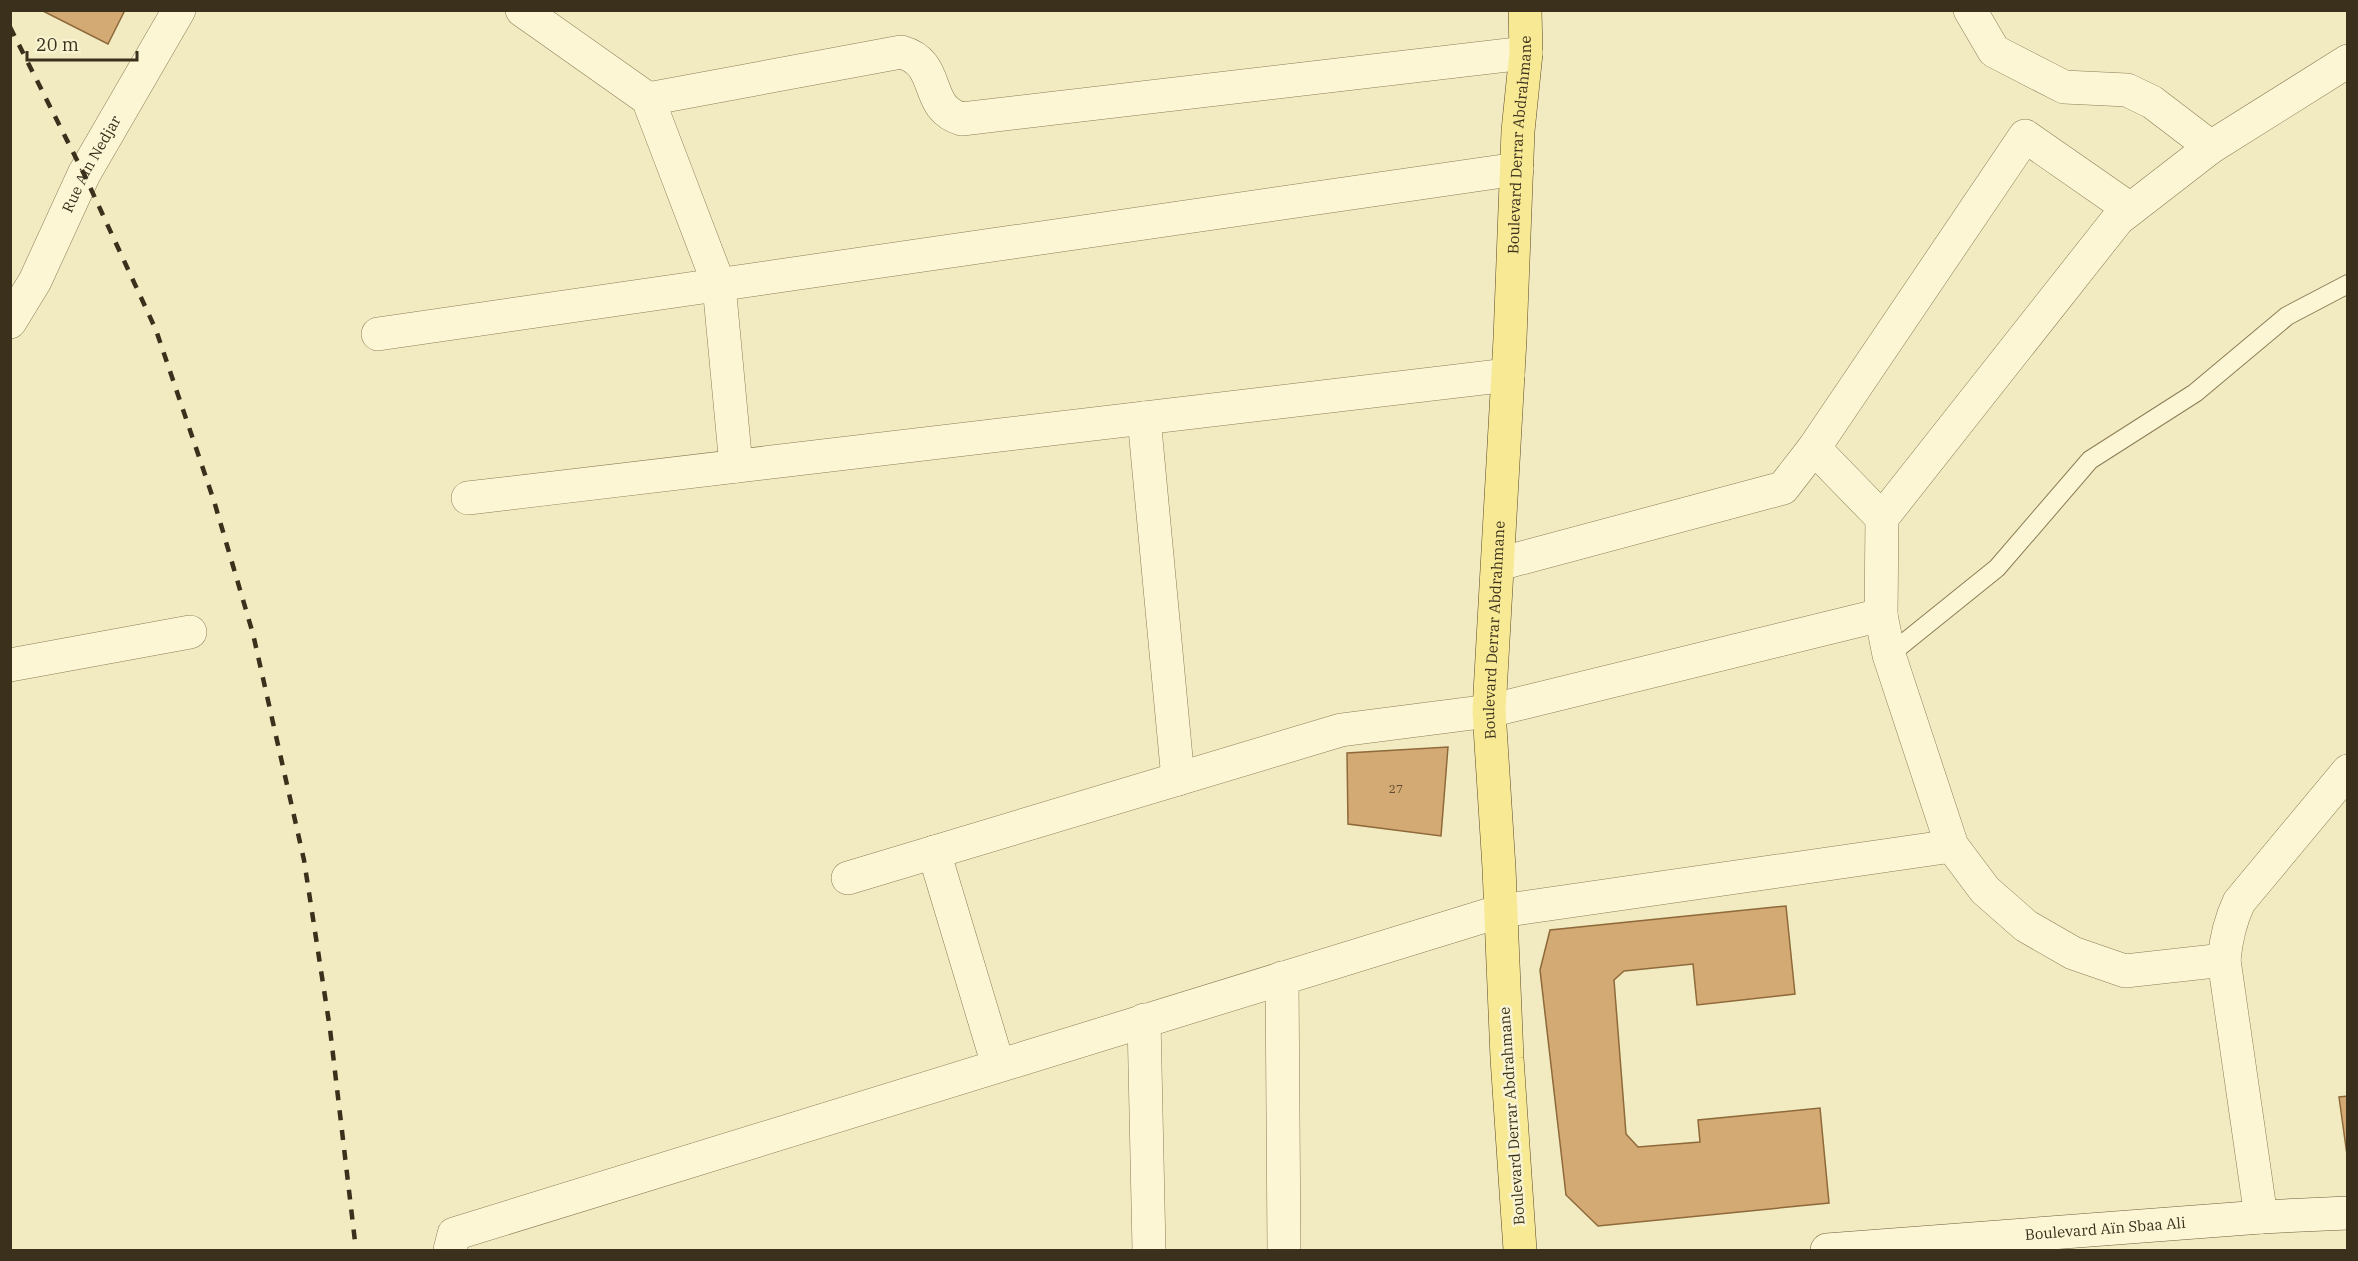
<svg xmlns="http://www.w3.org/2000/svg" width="2358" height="1261" font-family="'IBM Plex Serif',serif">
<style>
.building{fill:#d3aa73;stroke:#8e693a;stroke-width:1.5}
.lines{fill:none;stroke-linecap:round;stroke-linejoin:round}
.service-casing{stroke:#8d7c56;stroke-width:20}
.minor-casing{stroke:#8d7c56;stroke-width:34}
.secondary-casing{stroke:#6f5c3a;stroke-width:34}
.primary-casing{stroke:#5a482b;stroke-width:34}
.service{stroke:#fcf6d5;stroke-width:18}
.minor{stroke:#fcf6d5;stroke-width:33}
.secondary{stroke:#fcf6d5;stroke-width:33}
.primary{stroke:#f8e995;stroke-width:33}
.rail{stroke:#3b301c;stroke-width:4.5;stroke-dasharray:10 10;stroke-linecap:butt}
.labels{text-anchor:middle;stroke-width:5;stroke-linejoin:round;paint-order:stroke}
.number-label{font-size:12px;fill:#614e32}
.street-label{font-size:15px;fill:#3b301c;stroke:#f8f3d1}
</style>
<rect width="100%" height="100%" fill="#f2ebc1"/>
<path class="building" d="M41,10h84l-17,34z
M1448,747l-7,89 -93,-12 -1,-71z
M1786,906l9,88 -98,11 -4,-41 -69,7 -10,9 12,154 12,13 62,-5 -2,-22 122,-12 9,95 -231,23 -32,-31 -26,-225 10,-40z
M2348,1096v58l-1,1 -8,-58z"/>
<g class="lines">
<g class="service-casing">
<path id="service" d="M1889,655l108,-87 93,-108 105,-67 92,-77 61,-32"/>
</g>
<g class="minor-casing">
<g id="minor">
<path d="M522,10l126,89 71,186 17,181"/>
<path d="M1970,10l24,41 70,36 63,3 25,12 59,45"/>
<path d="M648,99l253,-47c42,11 21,56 61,67l564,-66"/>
<path id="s1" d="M10,322l25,-41 49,-107 95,-164"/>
<path d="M378,334l1139,-165"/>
<path d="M1144,418l34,361"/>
<path d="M1814,448l68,70"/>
<path d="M468,498l1040,-123"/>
<path d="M1499,564l284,-76 31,-40 211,-312 105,73"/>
<path d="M10,665l180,-33"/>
<path d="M934,852l64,213"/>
<path d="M848,878l493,-148 148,-19 392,-96"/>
<path d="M2224,960l-99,11 -52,-18 -47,-27 -41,-36 -33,-44 -63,-191 -8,-40 1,-97 236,-299 93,-72 137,-86"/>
<path d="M1282,978l2,272"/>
<path d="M1144,1020l5,230"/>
<path d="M2261,1217l-37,-257c2,-21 6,-39 15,-58l109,-131"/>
<path d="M450,1250l4,-16 1047,-323 451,-65"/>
</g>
</g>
<g class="secondary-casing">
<g id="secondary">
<path id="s2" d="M1827,1250l434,-33 87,-4"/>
</g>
</g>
<g class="primary-casing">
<g id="primary">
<path id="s3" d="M1520,1250l-13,-192 -8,-190 -10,-157 21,-372 8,-208 8,-78 -1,-43"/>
</g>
</g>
<use href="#service" class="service"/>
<use href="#minor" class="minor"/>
<use href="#secondary" class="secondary"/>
<use href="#primary" class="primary"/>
<path class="rail" d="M10,27l74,147 72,156 58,171 39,133 51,226 26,169 26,221"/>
</g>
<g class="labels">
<g class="number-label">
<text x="1396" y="793">27</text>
</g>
<g class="street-label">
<text dy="5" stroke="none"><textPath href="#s3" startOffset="1107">Boulevard Derrar Abdrahmane</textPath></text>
<text dy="5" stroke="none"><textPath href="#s1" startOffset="178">Rue Ain Nedjar</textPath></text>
<text dy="5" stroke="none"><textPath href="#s3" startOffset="621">Boulevard Derrar Abdrahmane</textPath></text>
<text transform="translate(1512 1116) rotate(-94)" y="5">Boulevard Derrar Abdrahmane</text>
<text dy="5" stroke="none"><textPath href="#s2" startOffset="279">Boulevard Aïn Sbaa Ali</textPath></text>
</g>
</g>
<rect width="2358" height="1261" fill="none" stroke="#3b301c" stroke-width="24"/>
<path d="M27 51v9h110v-9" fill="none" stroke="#3b301c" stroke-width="3"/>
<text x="36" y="51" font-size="18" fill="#3b301c" stroke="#f8f3d1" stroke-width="4.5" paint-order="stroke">20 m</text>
</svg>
